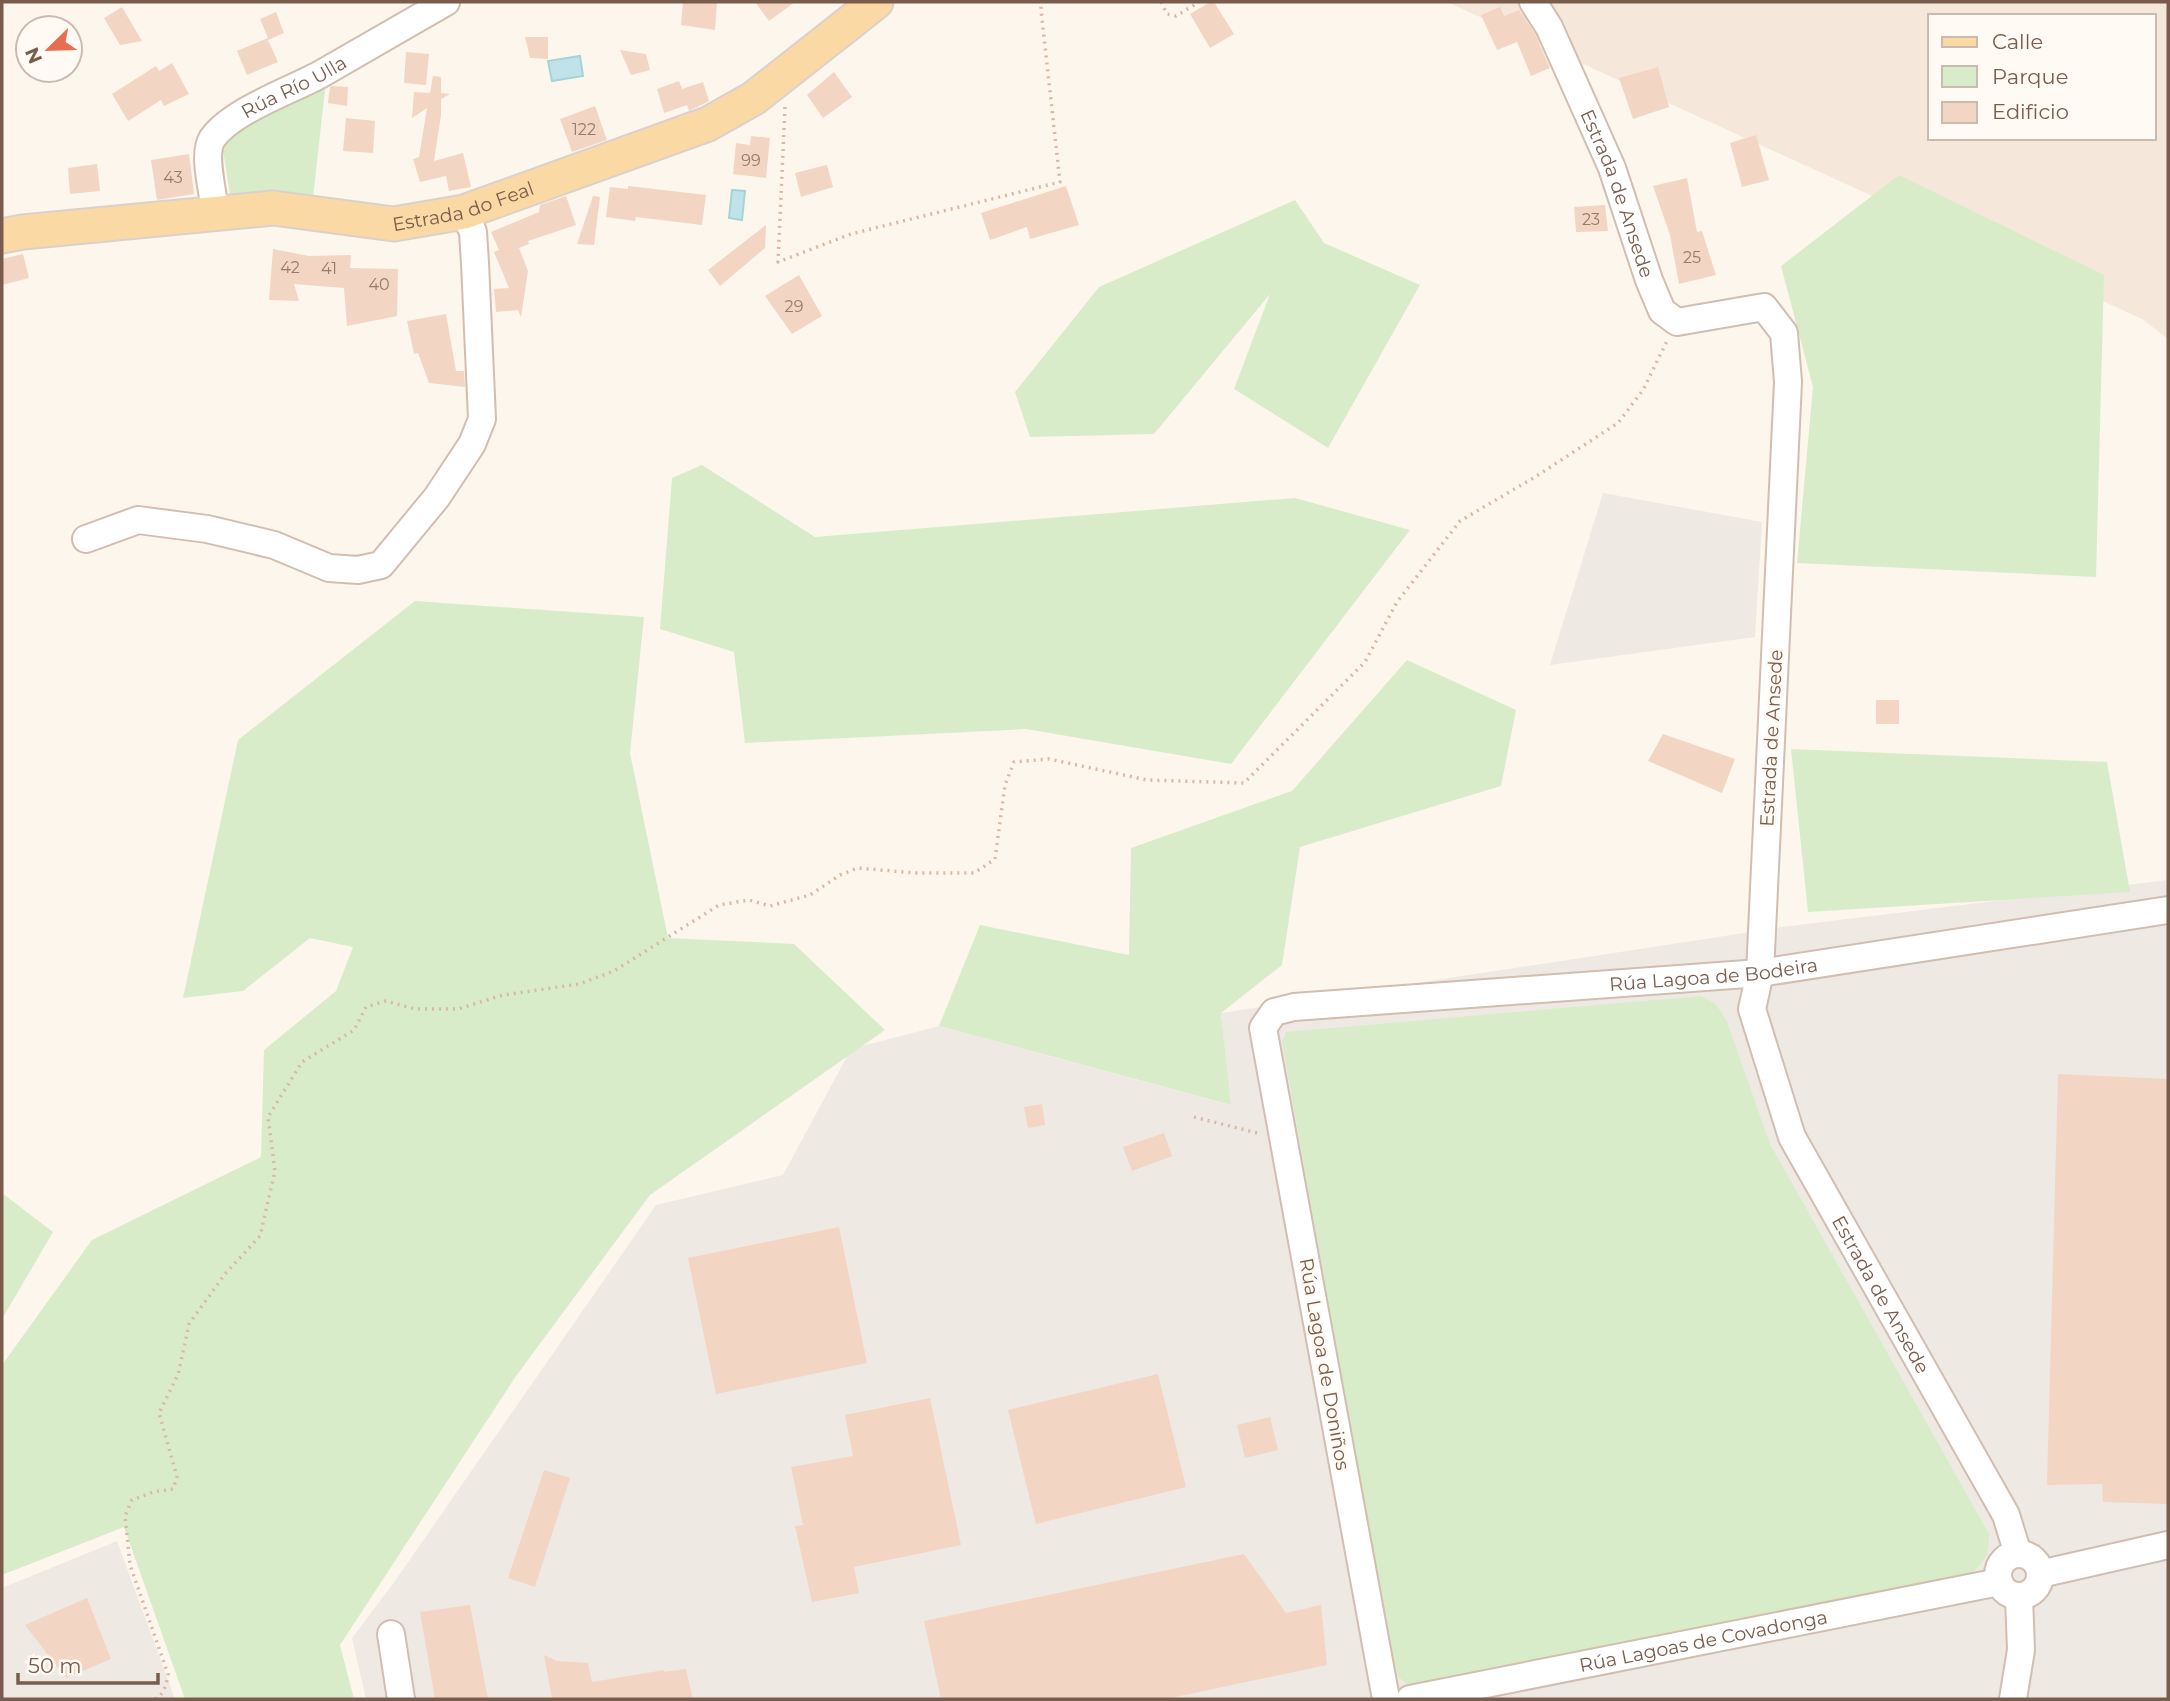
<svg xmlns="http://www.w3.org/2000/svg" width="2170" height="1701" font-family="Montserrat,sans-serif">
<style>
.residential{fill:#f5e8da;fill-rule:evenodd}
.industrial{fill:#efe9e4}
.green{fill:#d8ecc9}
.water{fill:#bfe3e8;stroke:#a5d3da;stroke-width:2}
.building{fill:#f3d5c3}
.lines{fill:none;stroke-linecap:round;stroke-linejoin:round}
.minor-casing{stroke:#d1beb0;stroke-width:30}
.major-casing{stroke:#dad1cd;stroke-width:37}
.path{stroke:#d9b8a5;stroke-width:3.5;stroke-dasharray:2 5;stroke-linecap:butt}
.minor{stroke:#fff;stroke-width:26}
.major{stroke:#fbd9a5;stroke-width:33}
.labels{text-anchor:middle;stroke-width:5;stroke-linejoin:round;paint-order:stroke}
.number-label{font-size:16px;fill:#987a6a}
.street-label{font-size:19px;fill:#7a5c4d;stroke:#fffaf3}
</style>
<rect width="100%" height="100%" fill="#fdf6ec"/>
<path class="residential" d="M1447,2h721v337l-26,-20zM1930,16h224v122h-224z"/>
<path class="industrial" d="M1603,493l159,29 -7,115 -205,28z
M2168,880v819h-1802l-14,-61 43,-57 261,-376 127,-30 68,-126 88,-23 291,79 -9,-92 569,-87z
M117,1541l58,158h-173v-111z"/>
<path class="green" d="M326,81l-13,117 -83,-3 -7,-45c23,-36 66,-50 103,-69z
M1899,175l205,100 -8,302 -299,-14 16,-176 -32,-121z
M1295,200l29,43 96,42 -92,163 -94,-59 36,-95 -116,140 -124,3 -15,-45 84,-105z
M702,465l113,72 480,-39 115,32 -179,234 -205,-35 -281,14 -11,-91 -74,-23 12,-151z
M415,601l229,16 -14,136 38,185 126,6 91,86 -235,165 -134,181 -176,269 14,54h-169l-61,-172 -122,48v-210l90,-125 169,-83 3,-107 72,-59 17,-44 -43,-9 -67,53 -60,7 55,-258z
M1407,660l109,50 -15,76 -201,61 -18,118 -61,48 10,92 -292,-79 41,-101 149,30 2,-107 161,-57z
M1791,749l316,13 23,130 -322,20z
M1701,996l14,7 11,16 44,125 219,390c0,20 -2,24 -16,38l-549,116c-15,-1 -22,-6 -31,-18l-111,-628 4,-10z
M2,1193l51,39 -51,87z"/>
<path class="water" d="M580,56l3,20 -31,5 -4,-20z
M732,190l13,1 -3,29 -13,-2z"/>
<path class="building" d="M683,2h34l-2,28 -34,-5z
M755,2h40l-26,19z
M1210,2h4l20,32 -24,14 -20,-34z
M122,7l20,34 -22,4 -16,-27z
M1500,7l4,9 15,-6 16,24 15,34 -19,8 -14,-34 -20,8 -16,-35z
M276,12l8,21 -16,7 10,22 -31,13 -10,-24 31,-13 -8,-19z
M525,37h23v22l-18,-1z
M620,50l26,4 4,16 -19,5z
M406,52l23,2 -3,31 -22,-2z
M172,63l17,31 -25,12 -3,-6 -33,21 -16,-27 44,-28 3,5z
M1658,67l11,40 -36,12 -14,-41z
M834,72l18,25 -29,21 -16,-23z
M433,76l8,1v16l9,1 -9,5v16l-7,46 29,-8 8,34 -22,4 -3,-15 -26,6 -7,-23 6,-2 8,-49 -15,10 2,-26 16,1z
M679,81l3,8 21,-7 6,19 -20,10 -2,-6 -23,8 -7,-24z
M332,86l16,1 -1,19 -19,-3 2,-16z
M595,106l12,34 -35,12 -12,-33z
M346,118l29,3 -2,32 -30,-2z
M1756,135l13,45 -27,7 -12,-44z
M751,136l19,2 -4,40 -33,-4 3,-31 14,2z
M189,154l5,40 -37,6 -6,-40z
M97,164l3,27 -30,3 -2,-26z
M827,165l6,22 -32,10 -6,-24z
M1687,178l10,54 5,-1 14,44 -37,9 -9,-49 -17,-49z
M628,186l78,9 -4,30 -66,-8 -1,4 -29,-4 4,-30 18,2z
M1066,186l13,39 -49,14 -3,-12 -37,13 -9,-27z
M566,196l10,29 -48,16 1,3 -10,4 9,23 -7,46 -3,-7 -22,2 -2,-23 15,-1 -15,-36 5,-2 -8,-18 48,-20 1,-7z
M593,196l7,1 -6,48 -17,-1z
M1605,205l3,26 -32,1 -2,-25z
M766,225l-1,23 -45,38 -12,-16z
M273,249l36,7 42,-1 -1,13 48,1 -1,47 -50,10 -3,-38 -50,-4 5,17 -30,-1z
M23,254l6,24 -27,7v-26z
M799,275l23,41 -30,18 -27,-38z
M446,314l10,57h8l1,16 -36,-4 -11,-30 -4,1 -7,-33z
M1876,700h23v24h-23z
M1663,734l72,25 -13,34 -74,-32z
M2058,1074l110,5v425l-65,-2 -1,-18 -55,1z
M1042,1104l3,21 -17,3 -4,-21z
M1164,1133l8,23 -40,15 -9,-24z
M839,1227l28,136 -151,31 -28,-136z
M1158,1374l28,113 -150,37 -28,-114z
M930,1398l31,147 -107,22 5,26 -47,9 -17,-76 8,-1 -12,-58 62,-11 -8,-41z
M1270,1417l8,33 -33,8 -8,-33z
M544,1470l26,8 -35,109 -27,-9z
M1244,1554l42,59 35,-8 6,60 -161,34h-225l-17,-78z
M87,1598l24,61 -45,19 -41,-53z
M470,1605l18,94h-53l-15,-87z
M544,1655l13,6 31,2 4,19 72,-12v2l22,-3 7,30h-141z"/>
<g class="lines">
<g class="minor-casing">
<g id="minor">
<path id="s1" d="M1533,2l16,25 63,141 37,112 13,31 15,11 87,-15 20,26 4,49 -28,591 -8,36 40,128 214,378 12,39"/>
<path id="s2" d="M215,213c-1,-20 -13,-57 -3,-74 19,-28 78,-48 109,-65 42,-24 83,-48 125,-72"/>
<path d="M86,539l52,-19 69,9 67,16 55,23 29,2 23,-5 56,-68 35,-53 10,-25 -7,-156 -2,-31 -9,-20"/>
<circle cx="2019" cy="1575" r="21"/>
<path d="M2040,1574l128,-29"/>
<path d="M391,1634l10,65"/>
<path id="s3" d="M1386,1699l-123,-671 11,-16 20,-5 466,-34 408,-63"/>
<path id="s4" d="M1410,1699l589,-117"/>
<path d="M2013,1699l8,-49 -2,-53"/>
</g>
</g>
<g class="major-casing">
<g id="major">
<path id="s5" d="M2,236l21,-4 250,-24 121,16 70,-12 244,-88 46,-26 122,-96"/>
</g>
</g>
<path class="path" d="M1161,2l6,12 9,2 23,-14
M785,107l-7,155 73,-28 209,-52 -19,-172v-8
M1194,1117l67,17
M155,1699c9,-4 12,-16 13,-25l-38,-109 -5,-49 7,-16 21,-8 20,-3 4,-12 -18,-64 19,-38 11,-51 36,-50 35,-38 15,-65 -7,-54 34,-55 52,-32 12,-23 20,-6 29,8h43l45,-14 76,-11 35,-13 105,-66 30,-5 21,6 40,-11 30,-20 18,-7 57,5h59l21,-14 10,-74 9,-23 35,-3 98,21 97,3 121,-121 32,-60 63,-81 75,-44 83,-54 25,-33 25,-51"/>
<use href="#minor" class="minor"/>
<use href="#major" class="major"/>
</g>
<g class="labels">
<g class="number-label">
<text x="584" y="135">122</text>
<text x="751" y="166">99</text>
<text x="173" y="183">43</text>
<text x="1591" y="225">23</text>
<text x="1692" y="263">25</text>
<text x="290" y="273">42</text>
<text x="329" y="274">41</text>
<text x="379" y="290">40</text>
<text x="794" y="312">29</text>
</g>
<g class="street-label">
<text dy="7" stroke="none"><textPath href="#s2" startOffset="173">Rúa Río Ulla</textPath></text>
<text dy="7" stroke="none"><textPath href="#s1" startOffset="210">Estrada de Ansede</textPath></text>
<text dy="7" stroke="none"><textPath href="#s5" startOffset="466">Estrada do Feal</textPath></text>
<text transform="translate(1771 738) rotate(-87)" y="7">Estrada de Ansede</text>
<text dy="7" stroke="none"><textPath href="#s3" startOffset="1143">Rúa Lagoa de Bodeira</textPath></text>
<text dy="7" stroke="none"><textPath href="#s1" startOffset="1468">Estrada de Ansede</textPath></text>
<text transform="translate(1325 1364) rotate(80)" y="7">Rúa Lagoa de Doniños</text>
<text dy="7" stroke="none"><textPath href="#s4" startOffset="299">Rúa Lagoas de Covadonga</textPath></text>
</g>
</g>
<rect width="2170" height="1701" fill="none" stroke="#7a5c4d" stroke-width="7"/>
<rect x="1928" y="14" width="228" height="126" fill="#fffaf3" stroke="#cabbb1" stroke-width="2"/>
<rect x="1942" y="37" width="35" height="10" fill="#fbd9a5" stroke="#cabbb1" stroke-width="2"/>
<text x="1992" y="49" font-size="21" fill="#7a5c4d">Calle</text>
<rect x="1942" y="66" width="35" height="21" fill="#d8ecc9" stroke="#cabbb1" stroke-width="2"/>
<text x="1992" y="84" font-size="21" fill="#7a5c4d">Parque</text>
<rect x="1942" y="102" width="35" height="21" fill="#f3d5c3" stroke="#cabbb1" stroke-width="2"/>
<text x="1992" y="119" font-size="21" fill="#7a5c4d">Edificio</text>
<g transform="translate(49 49) rotate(247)"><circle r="33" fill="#fffaf3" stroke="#cabbb1" stroke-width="2"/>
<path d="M0-5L12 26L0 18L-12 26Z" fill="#e76f51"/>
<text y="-10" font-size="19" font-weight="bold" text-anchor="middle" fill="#7a5c4d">N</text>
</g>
<path d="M18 1673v10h140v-10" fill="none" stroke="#7a5c4d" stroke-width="3.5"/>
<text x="28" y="1673" font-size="21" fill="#7a5c4d" stroke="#fffaf3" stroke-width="5" paint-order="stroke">50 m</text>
</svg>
